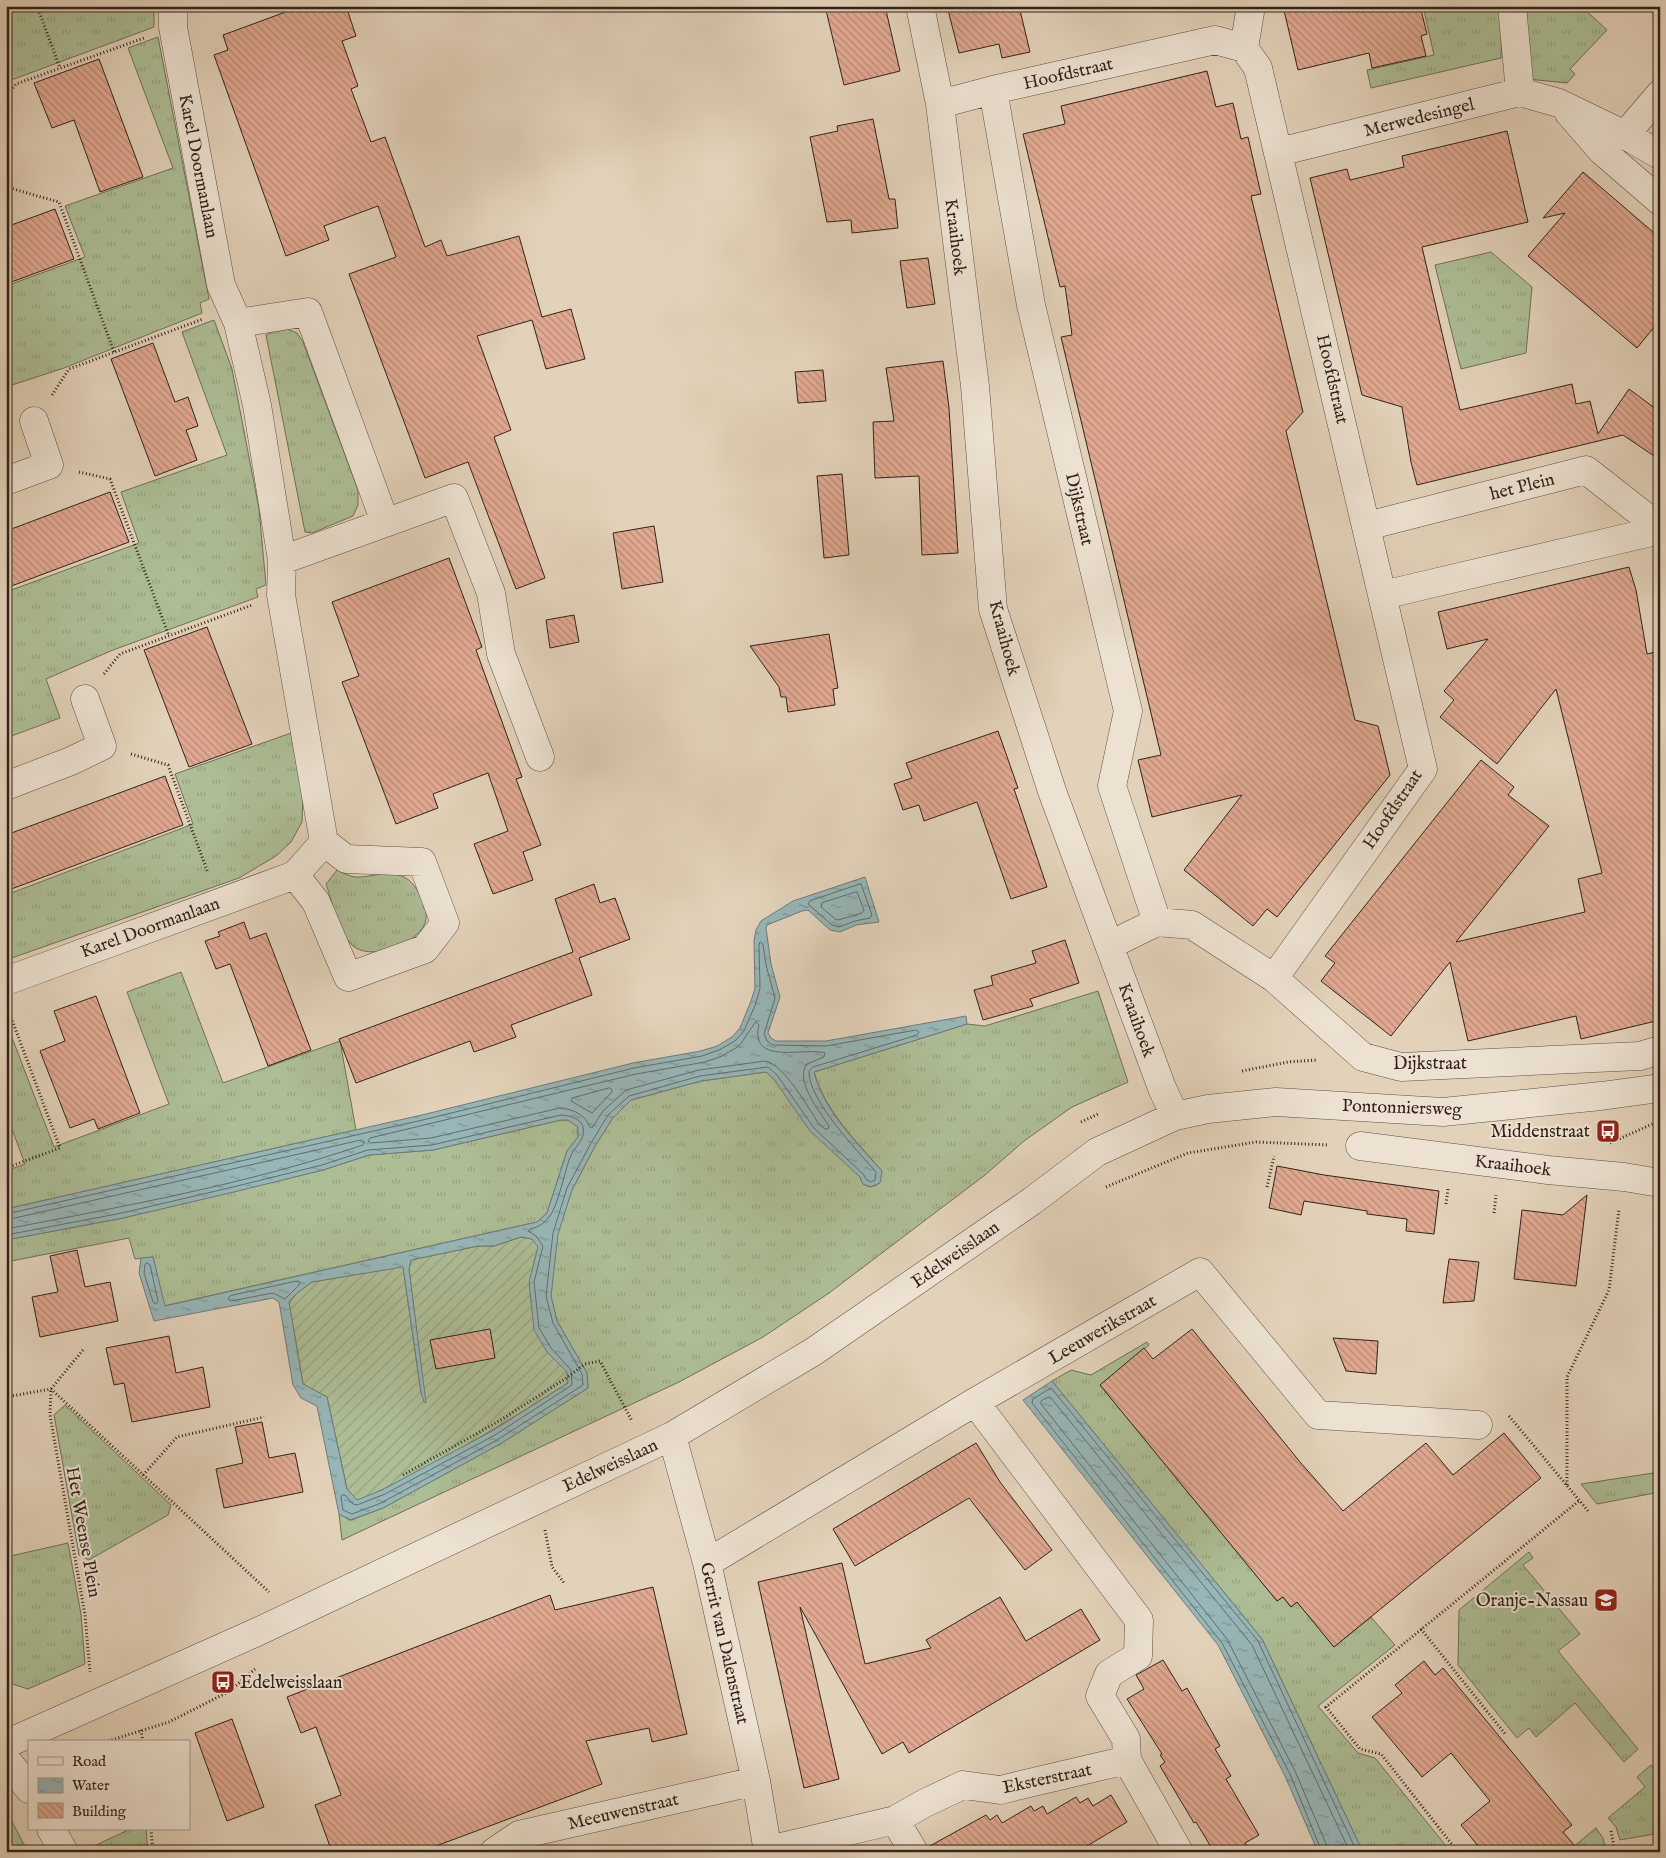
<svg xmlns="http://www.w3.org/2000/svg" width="1666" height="1858" font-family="'IM FELL English',serif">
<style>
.grass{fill:url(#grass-tufts);stroke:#6f7058}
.garden{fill:url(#garden-furrows);stroke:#6f7058}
.water{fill:url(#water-ripples);stroke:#6e7b79;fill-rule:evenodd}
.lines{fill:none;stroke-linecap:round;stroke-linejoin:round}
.shore{stroke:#646c6a;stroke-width:1}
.building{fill:url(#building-back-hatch);stroke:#31221b}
.minor-casing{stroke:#5e4e43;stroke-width:29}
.path{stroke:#31221b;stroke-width:3;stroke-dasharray:1 2.5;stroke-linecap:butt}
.minor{stroke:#ede2d2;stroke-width:28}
.labels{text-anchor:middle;stroke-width:4;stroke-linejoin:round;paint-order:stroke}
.street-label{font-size:18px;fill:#31221b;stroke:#ede2d2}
.poi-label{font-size:18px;fill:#31221b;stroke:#ede2d2;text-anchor:end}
</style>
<defs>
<pattern id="grass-tufts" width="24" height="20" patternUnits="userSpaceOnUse" patternTransform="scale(1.25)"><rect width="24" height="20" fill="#adbd95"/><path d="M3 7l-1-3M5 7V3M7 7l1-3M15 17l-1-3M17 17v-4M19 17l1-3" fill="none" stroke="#95a280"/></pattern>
<pattern id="garden-furrows" width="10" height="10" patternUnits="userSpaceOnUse" patternTransform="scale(1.25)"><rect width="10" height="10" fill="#adbd95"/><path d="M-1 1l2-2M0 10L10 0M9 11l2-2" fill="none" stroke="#95a280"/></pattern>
<pattern id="water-ripples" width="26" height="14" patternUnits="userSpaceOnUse" patternTransform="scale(1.25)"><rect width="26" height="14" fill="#97b6b8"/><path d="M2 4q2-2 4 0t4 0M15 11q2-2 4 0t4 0" fill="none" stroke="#7c9495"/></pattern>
<pattern id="building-back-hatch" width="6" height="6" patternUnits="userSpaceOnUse" patternTransform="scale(1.25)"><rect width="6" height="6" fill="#e1a991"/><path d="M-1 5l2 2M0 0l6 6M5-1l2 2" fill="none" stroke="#b78976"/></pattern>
</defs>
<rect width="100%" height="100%" fill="#e3d2ba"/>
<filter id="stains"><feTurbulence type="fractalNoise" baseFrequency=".004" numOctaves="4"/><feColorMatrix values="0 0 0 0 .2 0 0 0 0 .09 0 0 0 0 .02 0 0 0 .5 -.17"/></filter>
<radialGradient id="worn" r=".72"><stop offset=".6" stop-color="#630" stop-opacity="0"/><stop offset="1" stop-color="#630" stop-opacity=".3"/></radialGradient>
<path class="grass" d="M6,6h148v21l-148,55z
M1423,6h79l-1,52 -130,30 -4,-18 67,-15z
M1522,6h59l26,24 -37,39 5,5 -8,9 -40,-4z
M158,37l51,262 -9,4 2,10 -138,55 -58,19v-101l79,-29 -20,-51 108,-38 -45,-120z
M1491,252l41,35 -6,66 -65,16 -26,-104z
M214,320l18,49 27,140 7,76 -10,4 2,8 -145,53 -67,29 14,39 -54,20v-146l133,-49 -18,-51 106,-37 -45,-123z
M287,329l10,4 6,9 55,148v15l-5,11 -41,17 -7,-1 -39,-197 9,-4z
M291,733l12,63 -1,26 -11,20 -15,14 -37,22 -233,82v-65l187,-71 -18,-50z
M337,870c6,3 12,6 18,7 16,1 33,-8 49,0 8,4 13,12 17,20 3,6 6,15 5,22 -3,23 -51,41 -70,29 -16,-9 -24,-47 -30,-64z
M181,972l42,111 117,-42 16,89 -350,79v-38l19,-7 -19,-51v-76l5,-2 43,112 115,-43 -42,-112z
M1098,991l30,91 -56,25 -48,34 -39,34 -156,118 -66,44 -84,45 -337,158 -3,-26 12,6 32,-12 117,-64 88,-56 -1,-15 -30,-52 -6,-25 6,-62 15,-44 23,-44 17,-27 19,-19 70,-19 65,-9 7,6 87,99 3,7 7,3 7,-2 5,-14c-26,-30 -57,-60 -68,-99l153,-48 18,2z
M561,1120h7l10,7v10l-11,14 -20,62 -10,9 -373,84 -11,-49 -18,2 -6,-21 -123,24v-22l117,-22 200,-48 46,-15 64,-5z
M1147,1342l2,3 -49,40 177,216 6,-4 8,10 6,-5 37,45 37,-30 24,28 -77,61 40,47 17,5 76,94h-88l-101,-213 -210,-258 19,-11 20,5z
M65,1405l106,100 -3,10 -79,45 -10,-5 -25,-140z
M1660,1472v20l-63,12 -16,-20z
M68,1543l13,71 4,50 -57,25 -22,-7v-125z
M1529,1552l4,6 -10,7 57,69 -22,17 80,98 -14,13 -49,-59 -39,34 -7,-9 -12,10 -59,-73 1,-55z
M1651,1765l9,11v57l-40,7 -4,-13 -8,-9 37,-31 -8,-10z
M6,1810l22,42h-22z
M1596,1828l7,10 3,14h-39z
M130,1829h16l2,23h-56l-2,-4z"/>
<path class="garden" d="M521,1237l11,2 7,8 -5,14 13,91 20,20 1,11c-68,43 -137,86 -211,118l-10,-12 -20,-92 -24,-13 -14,-81 8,-10 15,-11 91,-16 18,126 3,9 1,1 -16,-133 2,-9 67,-14h16z"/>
<path class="water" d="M865,877l14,45 -23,3 -16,7 -10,-2 -22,-20 -6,1 -35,14 -1,3 5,36 9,33 -12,36 3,5 5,3h50l140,-25 1,8 -153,48c10,39 42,70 68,99l-2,12 -10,4 -7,-3 -3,-7 -50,-46 -37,-53 -7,-6 -65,9 -70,19 -19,19 -17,27 -23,44 -14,44 -7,62 6,25 30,52 1,15 -88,56 -117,64 -33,12 -11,-6 -22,-108 -16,-8 -8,-13 -14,-83 -6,-4 -119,23 -15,-48 2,-15 12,-1 12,49 372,-84 10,-9 20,-62 11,-14v-10l-10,-7h-7l-128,30 -64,5 -46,15 -89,22 -111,26 -117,22v-31l420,-95 207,-51 68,-12 16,-5 15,-9 8,-9 11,-27 4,-13 -1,-47 2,-11 5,-9 32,-20zM521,1237l11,2 6,8 -9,35 5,48 13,22 20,20 1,11 -76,48 -110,59 -25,10 -10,-11 -20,-92 -24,-13 -14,-82 8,-9 15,-11 91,-15 18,125 3,10 2,1 -17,-134 2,-9 67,-14h16z
M1052,1381l210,258 101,213h-45l-33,-76 -67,-131 -195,-245z"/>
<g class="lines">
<path class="shore" d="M861,884l11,31 -2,3 -15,3 -16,6 -7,-2 -24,-21 2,-3z
M857,892l7,18 -2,3 -24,7 -3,-1 -14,-12 1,-4z
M756,1022l3,3c-10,41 46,22 66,28l-1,4 -17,7c-13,16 13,48 22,62l-1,3h-3l-6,-5c-11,-16 -35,-60 -54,-63l-66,9 -73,20 -23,21 -11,17 -2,-1c-5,-13 -18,-18 -30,-19l-129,30 -60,5 -3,-2 2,-3 266,-64 69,-12 17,-6 17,-10z
M610,1088l2,2v2l-20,21 -21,-12 2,-3z
M6,1214l421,-95 207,-51 68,-12 17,-6 16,-9 9,-10 12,-28 4,-15 -1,-43 1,-3 3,2 3,21 9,33 -11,36 3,7 6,4 53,1 90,-16 3,2 -2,3 -104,32 -4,4c-1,29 48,79 67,101l-1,8 -4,2 -4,-2 -4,-6 -49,-46 -37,-53 -9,-8 -68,9 -71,20 -21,19 -17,28 -24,45 -14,45 -7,63 7,27 29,51 1,11 -86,55 -116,63 -29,11 -9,-4 -2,-13 1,-2h3l8,9 4,1 28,-11 110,-59 77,-50 -1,-15 -20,-22 -12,-20 -5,-46 9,-36 -7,-10 -8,-5 2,-2c8,-2 14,-5 19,-12 9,-10 16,-48 22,-62 5,-10 15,-16 12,-28 -1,-8 -15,-12 -22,-12l-129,30 -64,5 -46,15 -89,22 -111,26 -116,22
M6,1220l355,-80 3,2 -1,3c-116,39 -237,61 -357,84
M147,1263l3,2 8,36 -2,3 -3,-2 -9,-29 1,-8z
M297,1281l3,1 -1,3 -14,14 -12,-6 -42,8 -3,-2 2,-3z
M1322,1852l-32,-78 -68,-131 -190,-240 1,-4 16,-10h3l206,252 99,211
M1328,1852l-1,-6 -32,-75 -68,-132 -186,-235v-3l7,-4 3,1 201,247 98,207"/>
</g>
<path class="building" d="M302,6h44l10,30 -14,5 16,45 -7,3 20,53 14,-5 40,110 16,-7 6,16 72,-20 23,81 29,-8 14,50 -39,10 -14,-49 -55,16 34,94 -17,7 51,141 -29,11 -48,-127 -43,16 -76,-204 47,-17 -18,-51 -54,20 5,14 -43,16 -72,-201 14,-5 -5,-15z
M825,6h60l15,65 -56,14z
M947,6h72l11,46 -28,6 -3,-14 -40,9z
M1283,6h137l7,28 -6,2 5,20 -54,12 -3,-15 -71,17z
M99,59l44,118 -43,15 -26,-72 -22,8 -18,-45z
M1207,71l9,36 17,-4 8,36 7,-2 13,57 -10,2 52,216 -17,19 69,289 23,6 12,49 -113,142 -10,-8 -14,17 -69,-56 58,-75 -90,22 -14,-57 23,-5 -100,-418 11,-2 -7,-49 -5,1 -37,-153 42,-10 -4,-18z
M873,119l16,80h6l3,29 -46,5 -1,-13 -24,2 -17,-85 28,-6 -1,-5z
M1507,131l21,91 -106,25 38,163 112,-26 4,20 14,-3 8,33 31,-45 31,23v48l-37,-25 -206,50 -6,-23 -9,-55 -40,-12 -52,-217 37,-9 3,11 54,-13 -2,-11z
M1583,172l77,66v82l-23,28 -109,-92 37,-43 -22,5z
M55,209l19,50 -68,25v-57z
M928,258l7,46 -28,4 -7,-47z
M153,343l22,59 13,-5 10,29 -12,4 11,30 -42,16 -44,-117z
M943,361l6,47 9,145 -36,2 -3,-79 -44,2 -2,-56 21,-1 -8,-53z
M823,370l3,31 -28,2 -3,-31z
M842,474l7,81 -25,3 -7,-82z
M110,492l19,50 -123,46v-57z
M654,526l9,56 -41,7 -9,-56z
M449,558l33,89 -6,3 46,127 -6,2 25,66 -18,7 10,28 -40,14 -19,-50 34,-13 -20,-58 -55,21 5,14 -42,16 -54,-142 17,-6 -27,-74z
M1629,567l7,23 11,64 13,-3v369l-79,19 -5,-23 -108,25 -18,-79 -59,74 -70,-55 14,-18 -10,-7 156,-196 33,27 -6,8 41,31 -93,116 129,-30 -7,-33 24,-6 -46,-184 -59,75 -57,-47 14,-17 -10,-9 44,-52 -41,10 -9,-37z
M574,615l5,27 -29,6 -4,-28z
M207,627l45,117 -63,23 -45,-117z
M829,634l9,54 -5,1 2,16 -47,7 -2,-15h-5l-2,-10 -29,-41z
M998,731l20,57 -4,1 33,98 -36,12 -34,-97 -53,19 -5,-16 -16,5 -9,-26 18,-6 -6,-15z
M165,776l18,49 -177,66v-56z
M594,884l6,19 15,-5 15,41 -51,19 13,37 -81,30 5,12 -22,8 -20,7 -4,-11 -114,42 -17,-44 234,-87 -18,-53z
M244,922l6,17 16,-6 45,117 -43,16 -38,-102 -14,5 -11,-28 15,-5 -2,-4z
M1065,940l14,43 -49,16 3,7 -50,14 -9,-30 19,-5 -2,-9 45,-13 -4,-12z
M96,996l44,117 -42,16 -4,-10 -24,9 -30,-77 25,-10 -11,-30z
M1277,1166l47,9 115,16 -5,43 -28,-3 1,-12 -40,-5v-3l-63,-10 -3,14 -32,-7z
M1587,1195l-11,91 -62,-7 8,-69 41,5z
M77,1250l8,37 25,-5 8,39 -78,16 -8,-40 26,-5 -8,-36z
M1449,1259l30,3 -5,39 -31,2z
M490,1329l5,29 -59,11 -6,-29z
M1192,1329l108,133 43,49 83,-68 27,32 51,-42 37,45 -207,169 -37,-45 -6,5 -8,-10 -6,4 -177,-216 44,-37 9,11z
M169,1336l7,37 27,-6 7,40 -78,15 -8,-39 -10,2 -8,-37z
M1333,1338l45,3 -2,33 -30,-3z
M262,1422l7,36 26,-5 8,39 -79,16 -8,-39 27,-6 -8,-36z
M976,1443l24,39 52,68 -27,20 -56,-72 -114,68 -22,-37z
M842,1563l23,101 66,-16 -5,-8 74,-43 26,44 55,-32 19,31 -191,113 -6,-11 -21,12 -82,-147 39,172 -35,9 -46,-206z
M653,1587l34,147 -35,8 -3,-14 -63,13 16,43 -182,68h-88l-17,-47 26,-10 -25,-68 -15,6 -14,-36 263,-102 5,15z
M1163,1660l19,31 5,-3 33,58 -5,3 16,27 -5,3 33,56 -14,8 6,9h-37l-18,-30 -2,1 -34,-57 5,-4 -5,-7 2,-1 -35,-55 17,-10 -8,-14z
M1424,1661l11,14 8,-7 129,157 -9,7 17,20h-97l-22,-27 29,-24 -39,-48 -29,24 -50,-60 30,-24 -7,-8z
M232,1719l32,88 -37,14 -32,-88z
M1111,1795l16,27 -50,30h-147l-2,-5 58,-32 4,5 7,-5 5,8 29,-17 3,5 9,-5 4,8 29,-17 4,6 8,-5 5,8z"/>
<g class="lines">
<g class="minor-casing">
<path id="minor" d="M920,6l20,98 35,282 18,223 59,182 110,297 13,28
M1512,6l8,86
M1244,48l7,-42
M993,90l38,215 97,406 -16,75 45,136
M940,104l53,-14 222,-50 29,8 14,20 165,701 -149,209
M1569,113l33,38 58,50
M1625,135l35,-41
M1279,152l241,-60 39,11 66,32 35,20
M238,323l70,-11 77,210
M6,481l43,-16 -15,-44
M1367,526l219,-56 74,58
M282,560l172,-62 37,95 10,61 39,103
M1383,595l277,-65
M6,786l65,-25 31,-15 -17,-47
M295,875l21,27 32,75 77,-28 20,-26 -23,-61 -76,-3 -22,-17
M1110,945l47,-23 35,3 82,53 89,79 38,10 239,-11 20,-6
M6,981l289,-106 29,-33 -43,-247 1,-35 -25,-155 -19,-82 -17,-38 -48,-258v-21
M1360,1146l188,24 76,7 36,6
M975,1402l164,218 -1,36 -29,18 -9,22 26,43 1,21 52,92
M672,1436l35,127 49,218 12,71
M707,1563l268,-161 225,-130 118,143 160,10
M6,1744l251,-112 415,-196 141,-84 219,-151 65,-49 78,-36 33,-7 68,-7 167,10 158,-16 59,-8
M6,1759l23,30
M895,1820l19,32
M51,1829l13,23
M768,1850l127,-30 30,-17 38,-18 37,5 127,-30
M494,1852l25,-17 237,-54"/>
</g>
<path class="path" d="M37,6l23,62
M6,96l10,-12 128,-46
M6,187l53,15 55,150
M52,395l17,-26 134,-50
M79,472l31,7 59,157
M104,674l16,-20 132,-49
M131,754l37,11 40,108
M1242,1071l46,-9 29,-2
M1081,1122l17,-8
M1610,1143l47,-21
M6,1168l54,-20 -51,-136
M1106,1187l82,-34 68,-11 73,3
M1267,1187l7,-31
M1446,1204l2,-15
M1494,1213l2,-18
M83,1350l-32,39 -1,26 35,200 5,57
M6,1397l45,-8 218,203
M1509,1416l80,96
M143,1475l34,-38 87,-20
M403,1475l96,-54 66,-42 20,-15 15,-3 32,60
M1567,1485v-108l42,-87 10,-81
M545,1530l7,37 12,16
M1421,1629l85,106
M141,1730l2,12
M105,1742l64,-20 61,-31 25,-22
M151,1829l2,23
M1611,1831l4,21
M1458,1852l-77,-98 -21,-5 -34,-42 254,-207"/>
<use href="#minor" class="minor"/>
</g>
<defs>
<g id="bus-square" transform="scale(1.25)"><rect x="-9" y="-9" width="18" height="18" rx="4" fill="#8f2418" stroke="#ede2d2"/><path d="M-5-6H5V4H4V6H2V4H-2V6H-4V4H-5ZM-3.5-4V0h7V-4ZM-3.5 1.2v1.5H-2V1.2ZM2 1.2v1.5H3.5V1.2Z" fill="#fff"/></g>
<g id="school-square" transform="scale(1.25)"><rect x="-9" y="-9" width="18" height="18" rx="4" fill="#8f2418" stroke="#ede2d2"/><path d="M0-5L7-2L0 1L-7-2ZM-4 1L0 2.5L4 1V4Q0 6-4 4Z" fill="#fff"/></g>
</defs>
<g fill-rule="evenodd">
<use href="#bus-square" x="1608" y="1131"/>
<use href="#school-square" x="1606" y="1600"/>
<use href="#bus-square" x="223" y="1682"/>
</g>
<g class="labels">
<g class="street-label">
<text transform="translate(1068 73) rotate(-13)" y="6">Hoofdstraat</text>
<text transform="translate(1419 117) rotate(-14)" y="6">Merwedesingel</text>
<text transform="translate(199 166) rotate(79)" y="6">Karel Doormanlaan</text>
<text transform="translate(956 237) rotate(83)" y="6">Kraaihoek</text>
<text transform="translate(1333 379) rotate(77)" y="6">Hoofdstraat</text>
<text transform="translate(1522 486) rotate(-14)" y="6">het Plein</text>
<text transform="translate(1080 509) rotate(77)" y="6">Dijkstraat</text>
<text transform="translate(1005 638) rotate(75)" y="6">Kraaihoek</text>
<text transform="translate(1392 809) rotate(-56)" y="6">Hoofdstraat</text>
<text transform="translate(150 927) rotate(-20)" y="6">Karel Doormanlaan</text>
<text transform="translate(1137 1020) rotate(70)" y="6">Kraaihoek</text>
<text x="1430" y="1069">Dijkstraat</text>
<text transform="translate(1402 1107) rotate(2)" y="6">Pontonniersweg</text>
<text transform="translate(1513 1165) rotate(7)" y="6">Kraaihoek</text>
<text transform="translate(955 1254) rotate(-35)" y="6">Edelweisslaan</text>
<text transform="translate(1102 1329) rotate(-30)" y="6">Leeuwerikstraat</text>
<text transform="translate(610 1465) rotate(-25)" y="6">Edelweisslaan</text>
<text transform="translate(84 1532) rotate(80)" y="6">Het Weense Plein</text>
<text transform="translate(725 1643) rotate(77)" y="6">Gerrit van Dalenstraat</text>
<text transform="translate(1047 1778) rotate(-12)" y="6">Eksterstraat</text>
<text transform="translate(623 1811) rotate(-13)" y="6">Meeuwenstraat</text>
</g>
<g class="poi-label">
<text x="1590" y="1137">Middenstraat</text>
<text x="1588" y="1606">Oranje-Nassau</text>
<text x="240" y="1688" text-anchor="start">Edelweisslaan</text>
</g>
</g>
<rect width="1666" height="1858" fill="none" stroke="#e3d2ba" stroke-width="25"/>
<rect x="8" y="8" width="1651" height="1843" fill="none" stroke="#31221b" stroke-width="2.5"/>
<rect x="12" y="12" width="1641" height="1833" fill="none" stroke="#31221b"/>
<rect x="28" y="1740" width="162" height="90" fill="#ede2d2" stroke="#a29589"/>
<rect x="38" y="1757" width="25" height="8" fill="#ede2d2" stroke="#a29589"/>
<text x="72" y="1766" font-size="15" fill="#31221b">Road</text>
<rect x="38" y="1778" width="25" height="15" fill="url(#water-ripples)" stroke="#a29589"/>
<text x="72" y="1790" font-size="15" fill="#31221b">Water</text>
<rect x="38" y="1803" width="25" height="15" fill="url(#building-back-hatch)" stroke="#a29589"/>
<text x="72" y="1816" font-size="15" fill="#31221b">Building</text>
<rect width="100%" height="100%" filter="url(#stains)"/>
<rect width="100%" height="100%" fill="url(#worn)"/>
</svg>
